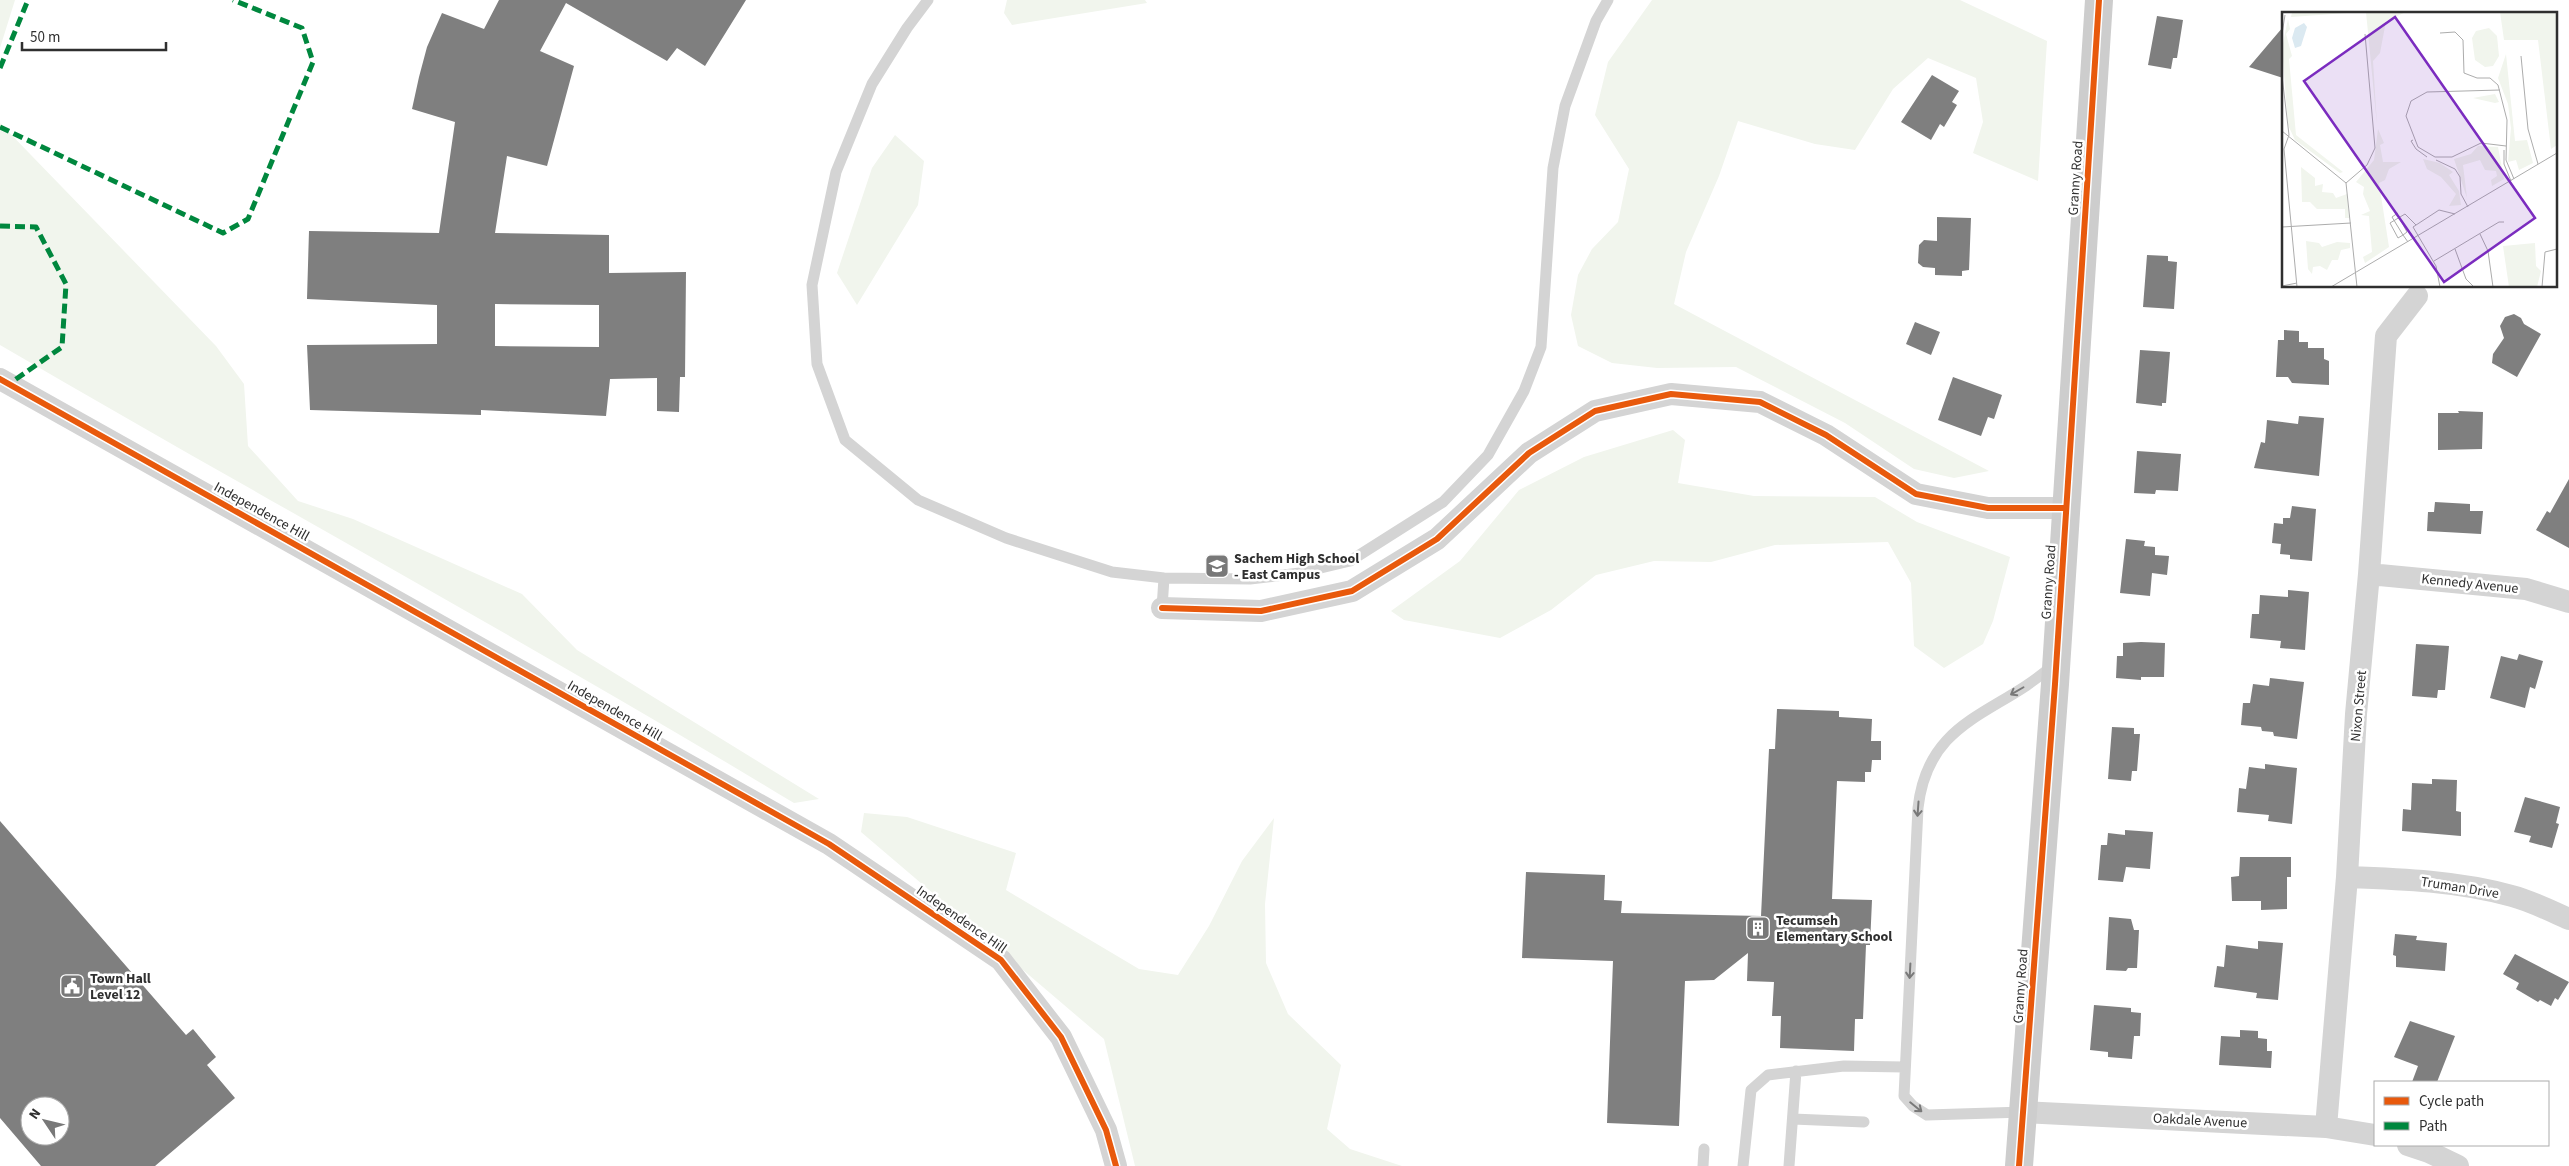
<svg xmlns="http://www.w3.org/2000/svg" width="2569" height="1166" font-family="'Source Sans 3',sans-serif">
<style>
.green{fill:#f1f5ed}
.building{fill:#7f7f7f;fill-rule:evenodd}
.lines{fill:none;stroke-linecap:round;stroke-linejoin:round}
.lane{stroke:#d4d4d4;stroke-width:11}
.street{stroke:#d4d4d4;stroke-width:22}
.secondary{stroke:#cdcdcd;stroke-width:28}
.quiet{stroke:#00873e;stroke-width:5;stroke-dasharray:10 5;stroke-linecap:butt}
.cycleway-casing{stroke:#fff;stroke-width:9}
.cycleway{stroke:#e8590c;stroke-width:6}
.oneway{stroke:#797979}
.labels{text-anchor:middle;stroke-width:5;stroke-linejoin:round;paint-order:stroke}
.street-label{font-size:14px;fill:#2f2f2f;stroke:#fff}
.poi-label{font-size:14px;font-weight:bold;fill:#2f2f2f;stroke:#fff;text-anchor:start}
.inset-road{fill:none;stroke:#acacac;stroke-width:1}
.view{fill:#7b2cbf;fill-opacity:0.15;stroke:#7b2cbf;stroke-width:2.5}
.inset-edge{fill:none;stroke:#2f2f2f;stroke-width:2.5}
</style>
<rect width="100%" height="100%" fill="#fff"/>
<path class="green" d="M0,0h15l-15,48z
M1007,0h138l2,3 -135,22 -8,-12z
M1652,0h308l87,41 -9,140 -65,-28 10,-31 -7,-44 -48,-20 -35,31 -38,61 -40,-6 -77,-23 -19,55 -33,76 -12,52 315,167 -35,7 -40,-9 -69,-46 -109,-56 -79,1 -45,-5 -34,-17 -7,-31 7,-40 14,-26 26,-27 11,-53 -34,-54 13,-53z
M0,123l216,223 28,38 4,62 50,55 55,18 169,75 55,56 242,149 -25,4c-261,-158 -530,-304 -794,-458z
M895,135l29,26 -6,44 -61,100 -20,-32 35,-105z
M1673,430l12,10 -7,43 76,13 121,1 42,25 93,35 -17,64 -10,23 -39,24 -30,-22 -3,-63 -23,-41 -113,3 -64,17 -57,-1 -58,14 -45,35 -51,28 -96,-18 -13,-9 69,-50 59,-71 65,-33z
M864,813l43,4 109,36 -10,37 133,79 39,6 31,-49 33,-65 32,-43 -9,86 1,59 22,51 53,51 -14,64 23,20 52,17h-267l-31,-127 -243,-207z"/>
<path class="building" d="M499,0h247l-41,66 -28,-18 -10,13 -101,-58 -26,48 34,15 -27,100 -40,-10 -12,77 114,2v38l77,-1 -1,105h-5l-1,35 -22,-1v-33l-47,1 -4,37 -125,-6v5l-171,-5 -3,-65 130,-1v-39l-130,-6 2,-68 130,2 16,-111 -43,-13 7,-32 8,-30 15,-34 42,16zM495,304l104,1v42l-104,-1z
M2157,16l26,4 -6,38h-4l-2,11 -23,-4z
M2283,27v51l-34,-11z
M1932,75l27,16 -7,11 5,3 -13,22 -4,-3 -9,16 -30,-18z
M1937,217l34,1 -2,52 -7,1v5l-27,-1v-7l-12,-1 -5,-4 1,-18 5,-5 13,1z
M2147,255l21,1v5l9,1 -3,47 -31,-2z
M2514,314l7,4 3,6 17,10 -24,43 -25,-14 1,-9 11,-16 -4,-12 5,-9z
M1915,322l25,10 -9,23 -25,-11z
M2284,330l15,1v11h9v6h16v11l5,2v24l-37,-2 -4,-6h-12l2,-37h6z
M2140,350l30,2 -4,51h-4v3l-26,-3z
M1953,377l49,18 -8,24 -6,-2 -7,19 -43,-16z
M2458,411l25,1 -1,37 -44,1v-37h21z
M2299,416l25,2 -5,58 -65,-8 7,-26 4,1 2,-23 31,4z
M2137,451l44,3 -3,37 -22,-1 -1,4 -21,-1z
M2569,479v69l-33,-18 11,-19 3,2z
M2435,502l35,2v7h13l-2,23 -54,-3 1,-19h6z
M2292,506l24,3 -4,52 -22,-2v-4l-10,-1 1,-10 -9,-1 2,-20 9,1v-6h7z
M2126,539l19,2 -1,5 11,1v8l14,1 -2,19 -15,-2 -2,23 -30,-3z
M2288,590l21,2 -4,58 -25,-2 1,-7 -31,-3 2,-24h7l1,-19 28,2z
M2141,642l24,1 -1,34h-23v3l-25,-2 1,-22h6v-13z
M2416,644l33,2 -4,44h-7l-1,8 -25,-2z
M2519,654l24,7 -8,28 -5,-2 -5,21 -35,-10 11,-42 16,4z
M2270,678l34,4 -7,57 -23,-3 -1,-4 -11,-1 -1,-4 -20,-2 2,-22h7l3,-19 16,2z
M1777,709l62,2v6l33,2 -1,22h10v19h-9l-1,12h-6v10l-28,-1 -5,118 40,1 -2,45h-4l-3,74h-8l-1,32 -74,-3 1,-32h-9l2,-34 -27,-1 1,-28 -34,27 -29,1 -6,145 -72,-3 6,-162 -91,-3 4,-86 79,3 -1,25 18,1 -1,12 140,3 8,-167h6z
M2112,727l22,1v6h6l-3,37h-5l-1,10 -23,-2z
M2265,764l32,4 -5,56 -24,-3 1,-6 -32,-3 2,-24 7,1 3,-22 16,2z
M2432,779l25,1 -1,31 5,1v24l-59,-5 1,-22 8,1 1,-27 20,1z
M2525,797l35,10 -4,16 3,1 -7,24 -23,-6 2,-6 -17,-4z
M0,821l186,214 7,-6 23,28 -9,8 28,33 -80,68h-114l-41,-48zM30,1106h30v30h-30z
M2125,830l28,2 -3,37 -24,-2 -3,15 -25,-2 3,-35h6l1,-12 17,2z
M2240,857h51v20h-4v32l-26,1v-9h-29l-1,-24 8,-1z
M2109,917l22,2 3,11h5l-2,38h-9l-2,3 -20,-1z
M2395,934l22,2 -1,4 31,3 -2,28 -49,-4v-11l-3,-1z
M2258,941l25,2 -5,57 -22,-2 1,-5 -43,-6 3,-21 7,1 2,-22 32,4z
M2515,954l54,28 -11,18 -3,-2 -4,8 -11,-6 -2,2 -22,-13 3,-6 -16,-9z
M2094,1005l37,3v4l10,1 -1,23h-6l-2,23 -24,-2v-5l-18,-2z
M2410,1021l45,15 -18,46h-25l6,-16 -24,-9z
M2240,1030l18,1v7l9,1v12h5l-1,17 -52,-3 2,-29 19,1z"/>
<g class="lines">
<path class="lane" d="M928,0l-21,28 -35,56 -36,88 -24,113 5,79 28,76 73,60 88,38 106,34 52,6 86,1 50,-6 50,-12 93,-59 45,-47 36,-64 17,-44 12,-179 12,-62 31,-85 12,-21
M1162,608l2,-30
M2024,1112l-97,3 -14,-9 -9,-10 14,-288c10,-90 80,-93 135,-143
M1793,1119l71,3
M1703,1166l1,-17
M1743,1166l8,-76 17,-15 76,-9 60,1
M1789,1166l7,-95"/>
<path class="street" d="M0,379l829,465 172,116 60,77 45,93 10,36
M2369,574l157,15 43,13
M1162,608l99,3 91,-20 85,-52 92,-86 66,-42 76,-17 89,8 66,33 90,59 72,14h78
M2347,877c55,2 111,4 165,19 19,5 39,15 57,23
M2024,1112l302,15 49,8
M2326,1127l21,-250 9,-163 13,-140 17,-238 31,-40
M2408,1145l21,7 29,14"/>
<path class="secondary" d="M2019,1166l36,-482 44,-684"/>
<path class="quiet" d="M0,68l28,-68
M0,127l223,106 25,-14 65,-157 -11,-34 -69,-28
M0,226l36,1 30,57 -4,63 -53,37"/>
<g class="cycleway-casing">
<path id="cycleway" d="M0,379l829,465 172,116 60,77 45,93 10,36
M1162,608l99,3 91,-20 85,-52 92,-86 66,-42 76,-17 89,8 66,33 90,59 72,14h78
M2019,1166l36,-482 44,-684"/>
</g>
<use href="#cycleway" class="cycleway"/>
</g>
<defs><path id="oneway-shaft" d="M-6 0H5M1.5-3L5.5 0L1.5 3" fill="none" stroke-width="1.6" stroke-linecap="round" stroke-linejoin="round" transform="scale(1.25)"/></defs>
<g class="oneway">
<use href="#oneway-shaft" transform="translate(2017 691) rotate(150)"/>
<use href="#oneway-shaft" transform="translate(1918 809) rotate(94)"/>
<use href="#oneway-shaft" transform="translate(1910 971) rotate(93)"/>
<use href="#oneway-shaft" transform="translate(1916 1107) rotate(39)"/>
</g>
<defs>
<g id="school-square" transform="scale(1.25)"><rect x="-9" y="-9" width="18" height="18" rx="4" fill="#787878" stroke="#fff"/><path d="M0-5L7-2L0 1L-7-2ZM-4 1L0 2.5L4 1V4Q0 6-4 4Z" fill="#fff"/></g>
<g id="building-square" transform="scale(1.25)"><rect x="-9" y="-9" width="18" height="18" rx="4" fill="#787878" stroke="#fff"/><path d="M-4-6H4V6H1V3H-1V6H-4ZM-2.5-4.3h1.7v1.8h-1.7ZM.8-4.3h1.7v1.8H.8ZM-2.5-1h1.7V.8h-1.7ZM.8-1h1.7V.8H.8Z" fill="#fff"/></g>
<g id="civic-square" transform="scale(1.25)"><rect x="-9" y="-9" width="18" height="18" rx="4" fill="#787878" stroke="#fff"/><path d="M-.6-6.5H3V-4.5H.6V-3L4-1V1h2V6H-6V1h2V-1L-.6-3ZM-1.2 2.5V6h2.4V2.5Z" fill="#fff"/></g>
</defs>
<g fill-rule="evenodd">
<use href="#school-square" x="1217" y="566"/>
<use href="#building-square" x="1758" y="928"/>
<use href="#civic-square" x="72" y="986"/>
</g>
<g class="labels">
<g class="street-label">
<text transform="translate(2075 178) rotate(-86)" y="5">Granny Road</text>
<text transform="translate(262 511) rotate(29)" y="5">Independence Hill</text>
<text transform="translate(2048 582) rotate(-86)" y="5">Granny Road</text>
<text transform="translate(2470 583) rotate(6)" y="5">Kennedy Avenue</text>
<text transform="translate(2358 706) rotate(-85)" y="5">Nixon Street</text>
<text transform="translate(615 710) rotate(30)" y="5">Independence Hill</text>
<text transform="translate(2460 887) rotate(9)" y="5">Truman Drive</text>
<text transform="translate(962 919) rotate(35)" y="5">Independence Hill</text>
<text transform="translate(2020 986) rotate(-86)" y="5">Granny Road</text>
<text transform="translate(2200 1120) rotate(3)" y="5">Oakdale Avenue</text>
</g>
<g class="poi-label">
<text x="1234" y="563">Sachem High School<tspan x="1234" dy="16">- East Campus</tspan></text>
<text x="1776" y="925">Tecumseh<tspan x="1776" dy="16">Elementary School</tspan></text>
<text x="90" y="983">Town Hall<tspan x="90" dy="16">Level 12</tspan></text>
</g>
</g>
<g transform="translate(2282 12)">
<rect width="275" height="275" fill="#fff"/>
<path d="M10,0h69l-70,5zM84,0h40l-20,9 -6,32 -7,8 4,64zM218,0h57v133l-6,4 -13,-109h-34zM6,7l2,10 -4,5 6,22 -3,3 7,76 47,37 -3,1 -45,-33 -7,-15 -6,-77zM207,16l8,8 2,20 -6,10 -8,1 -10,-7 -3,-22 4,-7zM224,42l9,87 12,-1 6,23 -14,7 -3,-10 -8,2 3,-34 -3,-24 -10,-26zM213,82l4,8 -4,1 -22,-5zM96,117l6,14 -4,2 3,17h18l-12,7 -4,11 -6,3 10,64 -24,16 -2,-6 9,-5 -2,-23 -1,-13 -8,-1 9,-4 -7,-17 1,-7 -8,-5 18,-22zM196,134l20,1 6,32 -12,7 -1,-6 6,-4 -1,-5 -11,-1 -5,-10 -17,5 4,33 -13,-39 17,-5zM141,147l17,4 13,9 -4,3 10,16 2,14 -12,1 7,-12 -15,-17 -14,-8zM19,155l14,11v8l8,-2 -1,8 11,1 3,5 11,-4 2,24h-4v-9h-28l-7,-7h-8zM24,229l13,2 3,4 15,-5 13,1v5l-9,2 -3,10h-6l-5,10 -7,-4 -7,1 -1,7 -4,-5zM253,231l1,23 5,5 -4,16h-28l-6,-41z" fill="#f1f5ed"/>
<path d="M22,11l3,4 -6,19 -6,2 -3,-10 3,-10z" fill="#dbe9f1"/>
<path class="inset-road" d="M158,21l15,-1 8,8 1,33 13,5h13l8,7 9,35 -1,40 8,19M0,22l3,-19M239,44l7,73 10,35M0,64l7,59M218,78l-73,2 -16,9 -5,15 12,31 17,10h17l29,-14 25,3M0,119l64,52 11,104M7,123l-5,14 13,138M131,128l-2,1 5,8 11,8M222,138v14l7,17M154,148l19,9 5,8 1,17 7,13M64,171l21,-18 8,-17 -10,-114M116,201l-6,4 11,18 4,-3 -6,-11M0,215l69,-4M198,222l8,17 5,36M126,230l-5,-7 -5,3 -8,-15 15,-9 11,11M173,237l11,30 8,8M152,249l65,-39h5M0,274l15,-3M49,275l226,-134M158,275l-4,-21 -23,-39 26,-17 16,4M260,275l3,-35 12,-3"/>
<path class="view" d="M113,5l140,201 -91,64 -140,-201z"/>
<rect width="275" height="275" class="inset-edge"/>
</g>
<rect x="2374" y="1081" width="175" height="65" fill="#ffffff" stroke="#acacac"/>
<rect x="2384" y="1097" width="25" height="8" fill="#e8590c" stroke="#acacac"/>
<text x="2419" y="1106" font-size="15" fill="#2f2f2f">Cycle path</text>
<rect x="2384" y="1122" width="25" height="8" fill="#00873e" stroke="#acacac"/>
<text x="2419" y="1131" font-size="15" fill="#2f2f2f">Path</text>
<g transform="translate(45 1121) rotate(305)"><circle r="24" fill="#ffffff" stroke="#acacac"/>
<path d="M0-4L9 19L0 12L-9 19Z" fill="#787878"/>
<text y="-8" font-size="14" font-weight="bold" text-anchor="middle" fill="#2f2f2f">N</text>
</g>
<path d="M22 42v8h144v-8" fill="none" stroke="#2f2f2f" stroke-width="2.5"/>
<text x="30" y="42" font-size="15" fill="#2f2f2f" stroke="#ffffff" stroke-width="4" paint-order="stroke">50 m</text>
</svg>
